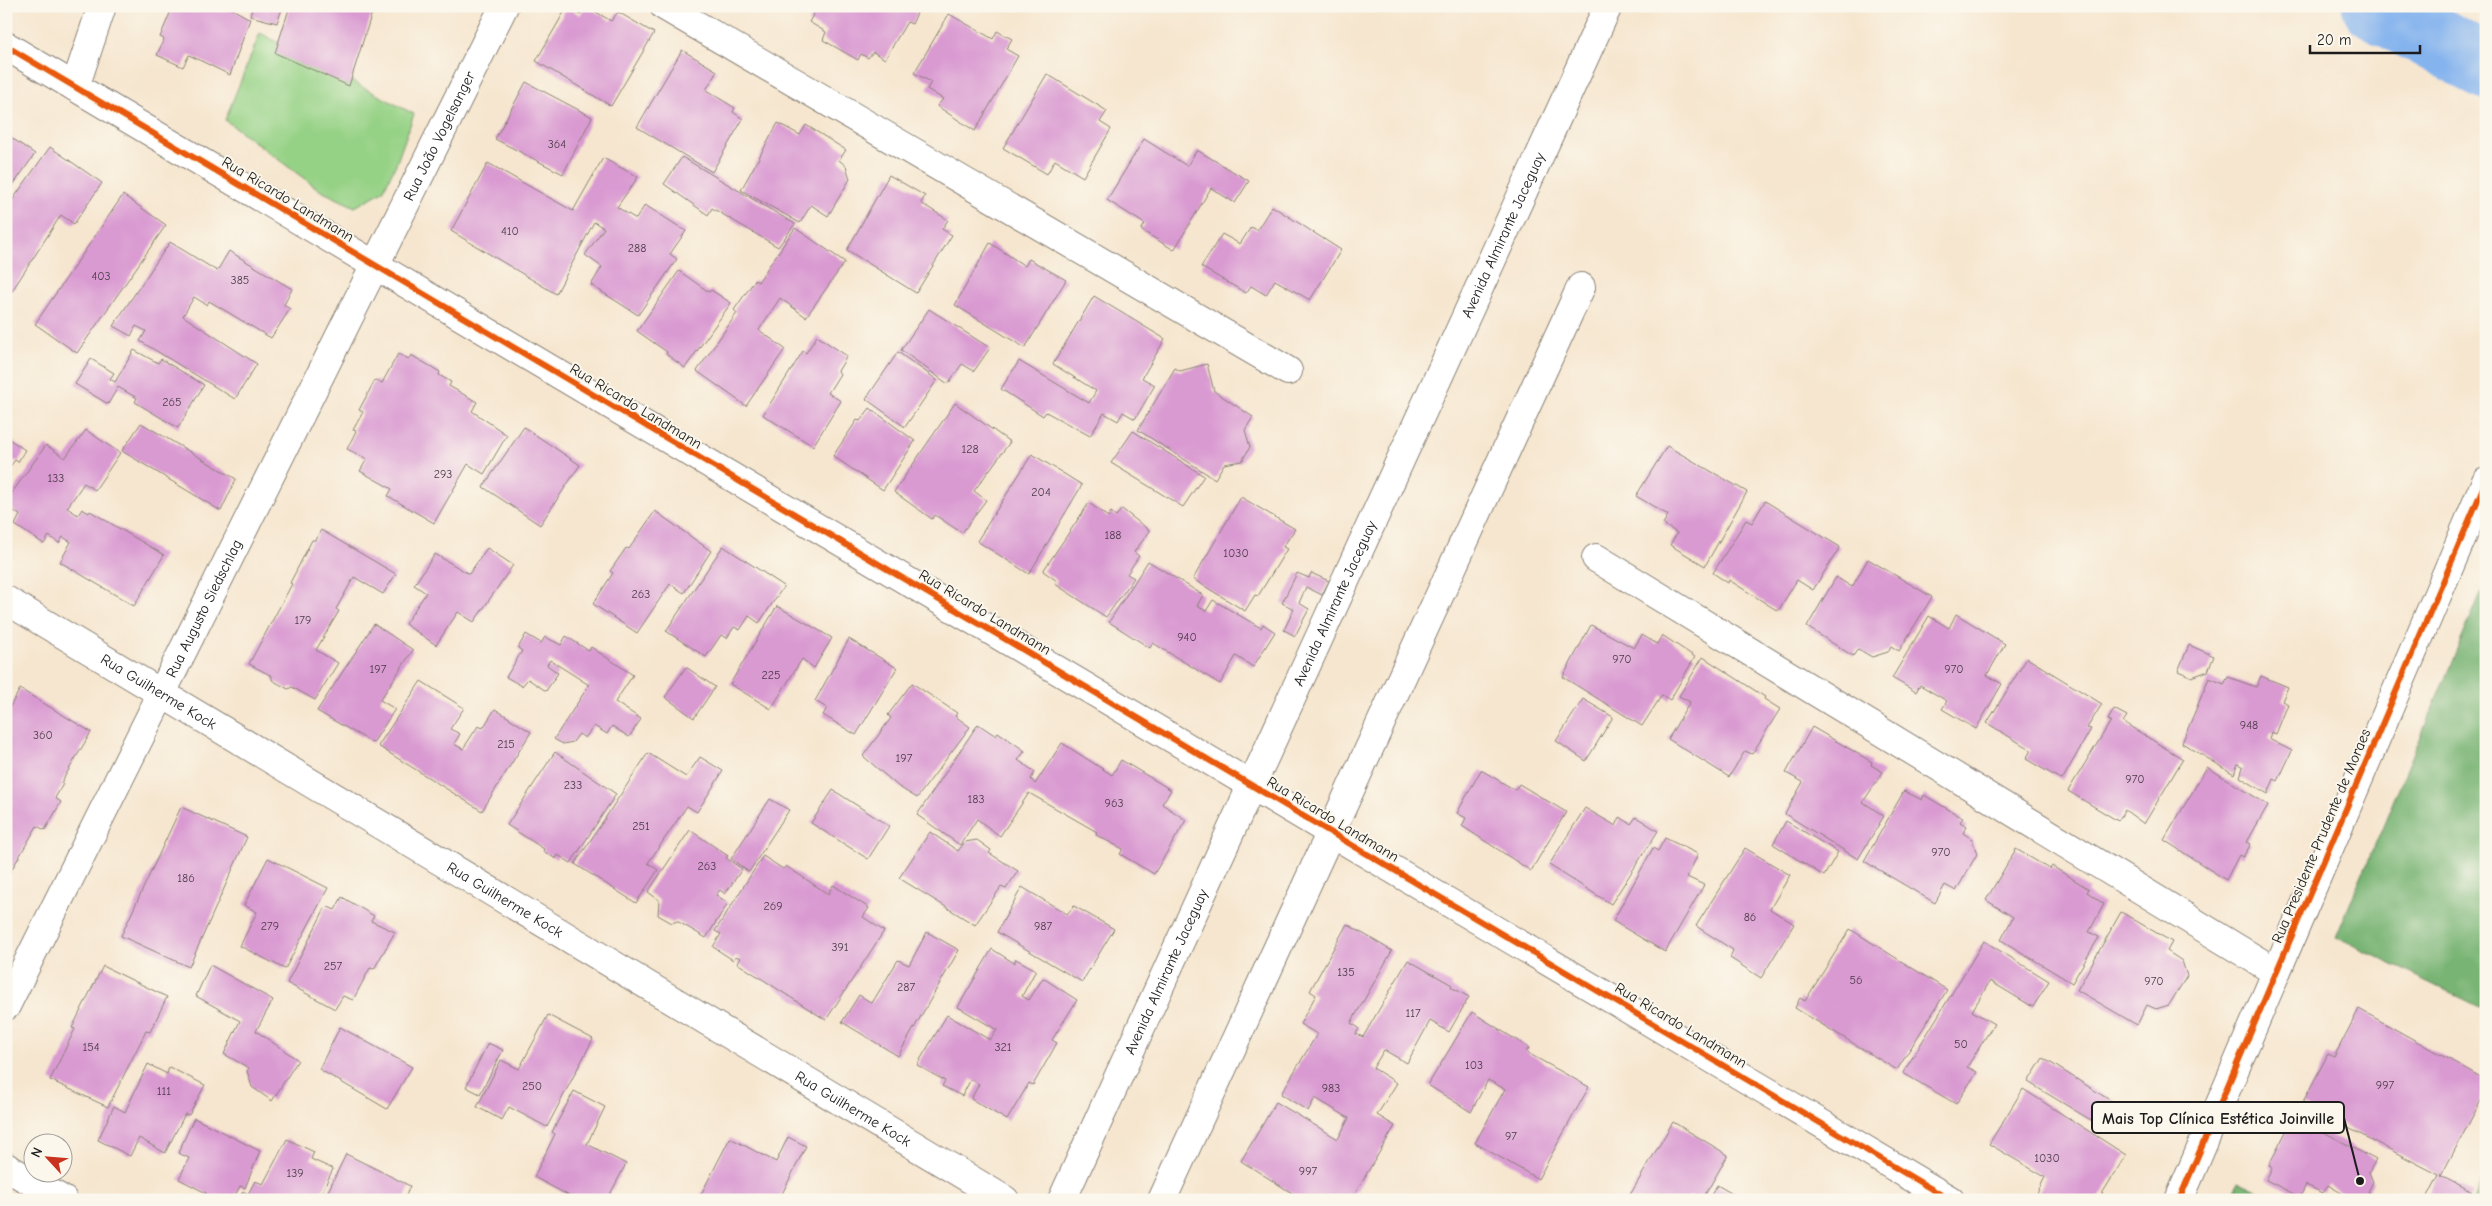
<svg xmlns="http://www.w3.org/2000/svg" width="2492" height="1206" font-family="'Comic Neue',sans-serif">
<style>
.green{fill:#96d286;stroke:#597751}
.forest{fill:#78b473;stroke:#4a6848}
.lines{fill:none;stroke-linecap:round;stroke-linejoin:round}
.river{stroke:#84b3ee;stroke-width:66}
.building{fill:#d999d1}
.minor-casing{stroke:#898176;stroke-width:30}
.secondary-casing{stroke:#898176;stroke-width:30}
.minor{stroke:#fff;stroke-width:28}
.secondary{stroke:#fff;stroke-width:28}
.cycleway-casing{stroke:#fbf7ec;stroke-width:9}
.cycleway{stroke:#e8590c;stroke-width:6}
.labels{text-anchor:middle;stroke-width:4;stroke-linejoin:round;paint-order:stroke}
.number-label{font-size:12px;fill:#4b3b49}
.street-label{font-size:15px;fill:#1c1c1c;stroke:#fbf7ec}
.leader{fill:none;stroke:#1c1c1c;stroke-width:2}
.callout-dot{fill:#1c1c1c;stroke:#fbf7ec;stroke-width:2}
.callout{fill:#fbf7ec;stroke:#1c1c1c;stroke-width:2}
.callout-label{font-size:16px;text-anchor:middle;font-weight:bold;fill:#1c1c1c}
</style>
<rect width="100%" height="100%" fill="#fbf7ec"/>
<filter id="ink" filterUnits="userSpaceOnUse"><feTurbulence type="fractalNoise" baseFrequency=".02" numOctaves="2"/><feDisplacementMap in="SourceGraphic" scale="10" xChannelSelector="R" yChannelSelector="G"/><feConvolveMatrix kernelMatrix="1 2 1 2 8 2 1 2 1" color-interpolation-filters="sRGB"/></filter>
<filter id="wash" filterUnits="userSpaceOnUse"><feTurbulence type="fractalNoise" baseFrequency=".0096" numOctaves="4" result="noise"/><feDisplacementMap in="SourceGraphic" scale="20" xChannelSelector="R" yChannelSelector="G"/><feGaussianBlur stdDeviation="1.12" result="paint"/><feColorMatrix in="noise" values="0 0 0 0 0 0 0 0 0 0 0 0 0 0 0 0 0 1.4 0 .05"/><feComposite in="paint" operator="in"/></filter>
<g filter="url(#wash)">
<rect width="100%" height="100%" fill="#f6e6cf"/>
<path class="green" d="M260,33l154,81 -17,48 -14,29 -28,16 -34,-16 -96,-71z"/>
<path class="forest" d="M2486,581v429l-150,-73z
M2486,1169v31h-13z
M2238,1182l38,18h-45z"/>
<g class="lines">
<path class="river" d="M2375,6l111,61"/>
</g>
<g id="blocks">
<path class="building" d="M173,6h54l23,13 -20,56 -41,-20 -6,12 -26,-12 7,-16 -4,-2z
M253,6h30l-6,17 -27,-7z
M290,6h84l-25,80 -74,-33z
M586,6l25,15 7,-9 36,21 -43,73 -75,-45 31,-54 13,8z
M766,6h15l-4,8z
M818,6h86l13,7 -5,11 -5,-2 -22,37 -12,-7 -5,6 -7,-4 -3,6 -35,-20 3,-8 -17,-10z
M949,14l44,25 4,-8 15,8 -6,10 12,7 -43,75 -38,-25 6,-7 -16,-10 4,-7 -17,-9z
M682,50l35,21 -11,19 29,18 -2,4 10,7 -31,53 -75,-45z
M1047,74l60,37 -7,11 11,7 -28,48 -28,-17 -8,14 -44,-26z
M526,82l66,35 -29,57 -68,-35z
M778,123l22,12 6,-10 40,25 -7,10 7,6 4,13 -22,37 -17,-11 -11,18 -59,-33z
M6,134l29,20 -29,41z
M1144,139l43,27 10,-16 52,31 -14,22 -24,-15 -37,62 -33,-20 4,-6 -38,-24z
M50,147l52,36 -28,41 -13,-9 -49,76 -6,-4v-69l2,-2 -2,-7z
M682,157l113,67 -17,23 -66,-39 -4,7 -44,-31z
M603,158l35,19 -21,30 19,12 9,-14 41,26 -16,23 7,5 -39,56 -47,-30 11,-18 -17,-12 19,-27 -10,-6 -38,72 -105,-63 37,-68 85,48z
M889,175l36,21 -4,7 27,17 -6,9 10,6 -36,58 -69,-43z
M123,195l43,30 -89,128 -42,-29z
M1272,206l69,44 -31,50 -35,-20 -9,15 -15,-9 -5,7 -45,-26 21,-33 18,10 11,-17 6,3z
M795,228l50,34 -39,55 -26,-19 -21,32 26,19 -39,57 -49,-35 40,-58 -3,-3 21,-30 3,2z
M170,242l47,29 12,-20 63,38 -8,16 6,4 -19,29 -62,-37 -2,4 -13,-8 -11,19 74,48 -22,35 -95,-58 6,-10 -10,-5 -5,10 -18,-10z
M990,243l35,23 4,-7 37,21 -41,68 -70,-43z
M679,271l30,21 2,-2 20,13 -46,65 -19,-14 1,-2 -30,-21z
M1094,296l71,43 -23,39 13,7 -20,34 -12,-7 -5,9 -14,-8 -14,23 -44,-24 -3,4 -42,-27 18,-28 70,42 7,-12 -43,-27z
M929,309l61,39 -16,23 -12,-7 -14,20 -47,-34z
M817,336l30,20 -9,15 2,3 -12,19 13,8 -28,45 -50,-31 40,-64 3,2z
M134,350l24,13 3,-4 43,26 -26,43 -43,-26 2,-4 -19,-11 -10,17 -33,-20 16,-25 23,14 -4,6 5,3z
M898,352l39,28 -32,47 -39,-28z
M398,354l11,5 2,-4 29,17 -1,3 12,7 -2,4 28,16 -5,9 35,24 -23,39 -16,-10 -34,59 -46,-27 4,-7 -32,-18 7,-12 -20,-10 9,-18 -3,-1 10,-18 -4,-2 16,-30 7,3z
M1207,364l7,27 39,26 -8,13 5,17 -8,14 -18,3 -9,15 -77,-49 37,-62 5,3z
M955,403l55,39 -36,49 12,9 -24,33 -27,-18 -3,4 -38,-27z
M870,408l45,33 -32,49 -50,-34 24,-36 3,1z
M141,423l95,56 -15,32 -99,-60z
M524,427l56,38 -40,60 -57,-38z
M86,430l34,23 -25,37 -11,-7 -17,25 11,7 4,-6 7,4 1,-2 74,44 -30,51 -74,-44 11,-20 -8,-5 -4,6 -10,-7 -5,8 -29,-19 5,-10 -14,-9v-5l40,-56 19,13z
M1133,431l71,45 -21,31 -72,-44z
M6,437l19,13 -7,12 -3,-2 -9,12z
M1667,446l80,46 -42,74 -35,-21 7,-12 -14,-9 5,-9 -32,-19z
M1032,454l50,31 -53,89 -52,-33z
M1241,497l54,32 -12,18 4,2 -29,47 -3,-1 -10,16 -52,-32z
M1765,501l75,46 -27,43 -16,-10 -19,31 -49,-31 -1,3 -15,-10 33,-53 6,3z
M1089,503l19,14 3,-5 5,4 6,-7 28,22 -16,21 5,4 -12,18 7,4 -28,39 -51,-33 2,-3 -14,-10z
M655,511l56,40 -27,42 -14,-9 -33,49 -44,-29 20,-31 -3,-2 16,-23 3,1z
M321,530l75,44 -13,20 -29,-17 -18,32 3,2 -23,39 22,13 -23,37 -23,-13 -4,2 -16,-9v-4l-23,-12 43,-80 -2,-1 22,-43h3z
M723,546l61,40 -25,37 -10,-7 -9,14 -6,-3 -7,11 -6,-3 -15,22 -40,-26z
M487,548l26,17 -39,57 -16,-10 -22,33 -31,-21 21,-31 -12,-8 21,-31 34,20z
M1868,559l64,38 -33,54 -8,-5 -3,6 -16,5 -14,-8 -5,7 -46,-29 29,-50 16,10z
M1148,561l55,34 -6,11 9,5 7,-11 48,28 2,-4 12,8 -22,35 -17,-11 -16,28 -67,-41 -3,5 -41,-26z
M1297,573l12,5 2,-5 18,8 -7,14 -16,-8 -7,16 10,6 -14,27 -11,-6 10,-21 -12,-6z
M777,606l55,32 -18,30 -12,-9 -31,50 -41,-25z
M1956,614l49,30 -18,31 15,9 -26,45 -34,-20 5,-8 -27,-16 -4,7 -24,-14 37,-62 20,12z
M374,624l39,26 -33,50 15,9 -22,34 -56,-32z
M1591,625l43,23 8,-13 15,9 5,-9 33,22 -25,43 -8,-5 -20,31 -79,-49z
M526,634l15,9 4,-6 16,8 5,-9 23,15 2,-4 42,28 -18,27 26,17 -12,18 -17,-11 -5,8 -13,-8 -9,12 -6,-4 -6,8 -10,2 -9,-5 35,-54 -39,-25 -3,5 11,8 -12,18 -18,-12 -6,7 -16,-9 16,-26 -4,-3z
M849,639l48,29 -41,67 -33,-20 4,-7 -12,-7z
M2189,645l25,11 -6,15 -16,6 -14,-6z
M1703,657l62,40 -1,2 16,10 -28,45 -7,-3 -16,26 -61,-38 22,-37 -11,-6z
M2027,658l75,46 -15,24 4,1 -29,51 -36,-21 5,-9 -44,-27z
M686,667l29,20 -21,31 -29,-21z
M2261,676l27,11 -6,14 6,3 -12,30 -5,-2 -2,7 23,12 -14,30 -4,-2 -6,15 -28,-17 3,-10 -5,-3 -4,10 -52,-31 27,-65 15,6 4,-7 28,10z
M421,681l43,27 -14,21 10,5 -6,10 9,5 15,-23 5,2 12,-19 36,23 -49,79 -104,-65z
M912,683l45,30 -2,3 15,11 -53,71 -18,-11 -36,-31 28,-38 -3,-3z
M20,689l71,43 -30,51 2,1 -8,14 6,4 -16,28 -8,-4 -28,48 -3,-1v-159z
M1583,699l30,18 -27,44 -30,-20z
M2114,709l13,7 -4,6 60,37 -39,65 -19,-14 -7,11 -50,-30 43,-70 -3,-1z
M978,724l18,12 2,-4 27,19 -7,9 17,12 -4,7 4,5 27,-41 50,32 9,-15 50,30 -9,14 24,16 -32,54 -34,-20 3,-5 -27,-14 1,-3 -68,-39 -29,43 -23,-17 -17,26 -43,-30z
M1812,727l60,35 -1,3 12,7 -20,30 21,14 -26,43 -73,-45 18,-32 -17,-9z
M555,752l61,42 -45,69 -13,-8 -2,4 -13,-8 1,-2 -37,-24z
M648,753l38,24 14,-20 23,14 -26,41 -10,-6 -39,57 10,7 -22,33 -61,-39z
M2207,767l61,38 -21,37 4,2 -8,13 -4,-2 -13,25 -62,-40z
M1481,770l34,20 4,-6 47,28 -35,59 -69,-45 4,-8 -9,-5z
M833,790l56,36 -21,33 -57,-36z
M1904,791l18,9 2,-5 39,23 -3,4 7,4 -4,7 9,6 5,15 -21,37 -11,-6 -10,18 -71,-42z
M770,799l19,11 -40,62 -18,-13z
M181,807l66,30 -58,130 -68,-31z
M1585,808l31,18 4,-9 11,7 5,-7 22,14 -47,73 -62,-39z
M1786,821l52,31 -14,24 -51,-32z
M690,830l38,26 -2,2 16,11 -17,25 -5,-4 -4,5 12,8 -22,35 -29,-17 -5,2 -14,-8 1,-15 -11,-8z
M930,832l28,19 7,-9 12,-2 14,10 -2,3 29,18 -12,18 -5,-2 -26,38 -76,-47z
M1665,838l33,16 -11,23 17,8 -39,67 -52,-31 40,-73 5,3z
M1745,848l45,27 -20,34 24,15 -33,54 -31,-20 3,-8 -37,-24z
M2016,849l34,20 2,-3 37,23 -2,3 17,12 -15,28 10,5 -27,46 -71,-43 12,-23 -27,-17z
M763,856l20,13 3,-3 42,28 5,-9 36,23 -6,9 21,14 -58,89 -89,-57 3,-5 -4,-2 -3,4 -20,-13 8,-13 -6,-3z
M268,858l60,30 -43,81 -45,-23 17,-34 -13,-7z
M1022,887l45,27 7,-8 40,23 -32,53 -85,-50z
M342,897l32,19 -3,5 24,11 -21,37 -4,-1 -17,32 -10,-4 -8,13 -48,-26 39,-77 9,4z
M2121,912l51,30 -5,9 15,10 5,15 -18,29 -13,4 -9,-4 -10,20 -60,-35z
M1347,924l45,27 -41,72 8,5 -3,6 7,3 45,-77 44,25 -1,2 18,10 -20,35 -19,-11 -23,42 -23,-13 -11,18 24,15 -20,32 18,11 -44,74h-48l-62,-39 35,-59 62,37 11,-21 -34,-20 -7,13 -27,-17 36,-60 -17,-10 16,-29 -6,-4z
M1850,929l97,61 -50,80 -102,-62 5,-10 5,3z
M927,932l32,18 -61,106 -56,-34 17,-27 13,8 26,-43 11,5z
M1984,941l65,40 -16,26 -43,-26 -18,30 22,13 -27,43 10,5 -21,32 -53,-31z
M992,949l22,14 2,-4 20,11 -14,26 7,4 14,-22 34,22 -25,40 5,3 -24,42 -4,-2 -22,37 -36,-21 8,-15 -8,-5 -9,17 -20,-10 3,-5 -28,-16 30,-50 43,25 7,-10 -39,-23z
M210,965l63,35 -17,31 42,29 -26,41 -20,-14 -5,-16 2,-3 -25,-14 16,-33 -44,-25z
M103,966l64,31 -17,35 -4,-1 -38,76 -58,-27 25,-51 -3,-1z
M2359,1009l127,71v11l-45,85 31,16 -4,8h-42l13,-25 -137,-71 26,-50 6,3z
M1472,1012l57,36 -3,4 63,35 -51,92 -63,-36 30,-54 -17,-9 -17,32 -43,-27z
M548,1015l45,24 -46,88 -38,-20 -7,13 -25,-13 24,-47 18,9z
M340,1027l72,40 -25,42 -68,-40z
M488,1043l15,7 -23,44 -14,-7z
M2043,1058l70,44 -14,23 -71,-43z
M148,1064l19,10 2,-7 36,18 -16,30 -4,-1 -20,39 -26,-15 -9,18 -32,-16 16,-34 11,6z
M2023,1089l103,66 -28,45h-64l11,-23 -56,-33z
M574,1091l31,16 -18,37 39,20 -19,36h-30l-43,-23 21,-43 -3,-2z
M2294,1116l82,44 -7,12 4,10 -5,10 15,8h-36l1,-3 -20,-12 -5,8 -17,-8 -6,12 -34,-17 6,-12 -3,-3z
M194,1118l66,33 -15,37 -5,-2 -7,14h-26l-1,-7 -27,-14 10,-21 -11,-5z
M1673,1122l55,33 -26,45h-7l-5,-4 -3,4h-60z
M788,1137l18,9 -27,54h-81l32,-62 46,24z
M287,1139l27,13 -3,7 22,10 -15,31h-79l4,-9 5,3 7,-13 8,3z
M346,1154l64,32 -6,14h-80z
M1717,1185l26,15h-35z"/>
</g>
</g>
<g filter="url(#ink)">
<use href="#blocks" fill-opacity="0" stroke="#898176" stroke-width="1"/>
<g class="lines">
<g class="minor-casing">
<g id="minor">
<path d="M664,6l624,365"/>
<path d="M6,46l1944,1154"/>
<path d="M75,87l27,-81"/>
<path d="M1596,558l680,414"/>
<path id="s1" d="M6,600l999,600"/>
<path id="s2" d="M6,1006l498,-1000"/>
<path d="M6,1167l57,33"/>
<path id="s3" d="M1062,1200l546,-1194"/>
<path d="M1162,1200l419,-913"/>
</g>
</g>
<g class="secondary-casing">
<path id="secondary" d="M2179,1200l307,-719"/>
</g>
<use href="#minor" class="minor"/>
<use href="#secondary" class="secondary"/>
<g class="cycleway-casing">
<path id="cycleway" d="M6,46l1944,1154
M2179,1200l307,-719"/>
</g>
<use href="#cycleway" class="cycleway"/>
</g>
</g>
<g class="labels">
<g class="number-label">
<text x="557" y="148">364</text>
<text x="510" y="235">410</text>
<text x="637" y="252">288</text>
<text x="101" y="280">403</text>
<text x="240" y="284">385</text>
<text x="172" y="406">265</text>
<text x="970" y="453">128</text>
<text x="443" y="478">293</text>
<text x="56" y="482">133</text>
<text x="1041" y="496">204</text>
<text x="1113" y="539">188</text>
<text x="1236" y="557">1030</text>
<text x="641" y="598">263</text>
<text x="303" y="624">179</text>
<text x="1187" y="641">940</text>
<text x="1622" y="663">970</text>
<text x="378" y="673">197</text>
<text x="1954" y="673">970</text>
<text x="771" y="679">225</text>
<text x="2249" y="729">948</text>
<text x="43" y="739">360</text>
<text x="506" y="748">215</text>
<text x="904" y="762">197</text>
<text x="2135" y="783">970</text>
<text x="573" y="789">233</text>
<text x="976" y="803">183</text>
<text x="1114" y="807">963</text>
<text x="641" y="830">251</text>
<text x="1941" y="856">970</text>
<text x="707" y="870">263</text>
<text x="186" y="882">186</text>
<text x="773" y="910">269</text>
<text x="1750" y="921">86</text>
<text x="270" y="930">279</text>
<text x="1043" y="930">987</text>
<text x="840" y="951">391</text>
<text x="333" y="970">257</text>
<text x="1346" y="976">135</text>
<text x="1856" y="984">56</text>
<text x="2154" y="985">970</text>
<text x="906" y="991">287</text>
<text x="1413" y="1017">117</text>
<text x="1961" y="1048">50</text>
<text x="91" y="1051">154</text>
<text x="1003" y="1051">321</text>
<text x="1474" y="1069">103</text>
<text x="2385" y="1089">997</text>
<text x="532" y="1090">250</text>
<text x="1331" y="1092">983</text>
<text x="164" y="1095">111</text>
<text x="1511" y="1140">97</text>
<text x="2047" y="1162">1030</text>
<text x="1308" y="1175">997</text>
<text x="295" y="1177">139</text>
</g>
<g class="street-label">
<text dy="5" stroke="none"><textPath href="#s2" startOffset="972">Rua João Vogelsanger</textPath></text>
<text transform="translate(288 199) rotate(31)" y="5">Rua Ricardo Landmann</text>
<text dy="5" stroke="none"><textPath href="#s3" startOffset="1061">Avenida Almirante Jaceguay</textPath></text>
<text transform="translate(636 406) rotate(31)" y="5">Rua Ricardo Landmann</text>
<text dy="5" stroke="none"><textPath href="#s3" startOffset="656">Avenida Almirante Jaceguay</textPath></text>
<text dy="5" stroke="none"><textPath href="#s2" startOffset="444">Rua Augusto Siedschlag</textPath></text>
<text transform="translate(985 612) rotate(31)" y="5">Rua Ricardo Landmann</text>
<text dy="5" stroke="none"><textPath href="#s1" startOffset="178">Rua Guilherme Kock</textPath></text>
<text transform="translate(1333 819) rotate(31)" y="5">Rua Ricardo Landmann</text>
<text transform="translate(2321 836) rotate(-67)" y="5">Rua Presidente Prudente de Moraes</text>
<text dy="5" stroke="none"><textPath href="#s1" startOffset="582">Rua Guilherme Kock</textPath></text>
<text dy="5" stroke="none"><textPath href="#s3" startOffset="251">Avenida Almirante Jaceguay</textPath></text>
<text transform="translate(1681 1025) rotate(31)" y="5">Rua Ricardo Landmann</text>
<text dy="5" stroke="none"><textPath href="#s1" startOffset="988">Rua Guilherme Kock</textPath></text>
</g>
</g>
<path class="leader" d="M2360 1181L2344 1118"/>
<circle class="callout-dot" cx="2360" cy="1181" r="5"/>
<rect class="callout" x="2092" y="1102" width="252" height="31" rx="5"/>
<g class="callout-label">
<text x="2218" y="1124">Mais Top Clínica Estética Joinville</text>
</g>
<rect width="2492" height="1206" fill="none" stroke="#fbf7ec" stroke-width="25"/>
<g transform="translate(48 1158) rotate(296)"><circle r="24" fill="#fbf7ec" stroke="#a29f99"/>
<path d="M0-4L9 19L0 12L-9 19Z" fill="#c8321e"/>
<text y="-8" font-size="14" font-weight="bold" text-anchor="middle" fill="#1c1c1c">N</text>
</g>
<path d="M2310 45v8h110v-8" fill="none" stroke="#1c1c1c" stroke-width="2.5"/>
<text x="2317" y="45" font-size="15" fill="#1c1c1c" stroke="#fbf7ec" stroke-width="4" paint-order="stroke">20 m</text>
</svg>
